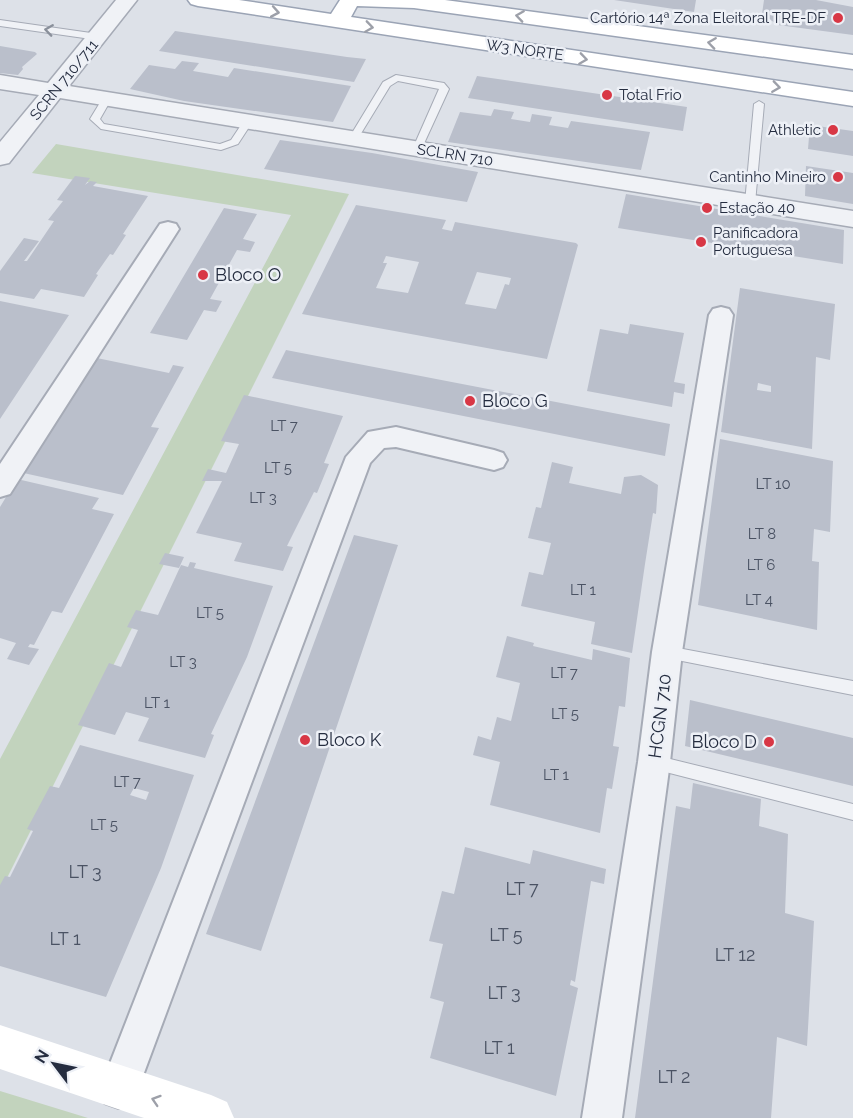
<svg xmlns="http://www.w3.org/2000/svg" width="853" height="1118" font-family="Raleway,sans-serif">
<style>
.green{fill:#c2d3bd}
.building{fill:#babfcb;fill-rule:evenodd}
.lines{fill:none;stroke-linecap:round;stroke-linejoin:round}
.service-casing{stroke:#a6abb6;stroke-width:2}
.minor-casing{stroke:#a6abb6;stroke-width:4}
.tertiary-casing{stroke:#a6abb6;stroke-width:3}
.primary-casing{stroke:#9ba4b5;stroke-width:3}
.service{fill:#f0f2f6;fill-rule:evenodd}
.minor{fill:#f0f2f6;fill-rule:evenodd}
.tertiary{fill:#f0f2f6;fill-rule:evenodd}
.secondary{fill:#fff;fill-rule:evenodd}
.primary{fill:#fff;fill-rule:evenodd}
.oneway{stroke:#9da0a9}
.oneway2{stroke:#8a909b}
.poi-dot{fill:#d83745;stroke:#edf0f6;stroke-width:2}
.labels{text-anchor:middle;stroke-width:5;stroke-linejoin:round;paint-order:stroke}
.far-poi-label{font-size:15px;fill:#252d40;stroke:#edf0f6;text-anchor:end}
.far-street-label{font-size:15px;fill:#252d40;stroke:#edf0f6}
.number-label{font-size:15px;fill:#4a5263}
.poi-label{font-size:18px;fill:#252d40;stroke:#edf0f6;text-anchor:start}
.street-label{font-size:18px;fill:#252d40;stroke:#edf0f6}
.near-number-label{font-size:18px;fill:#4a5263}
</style>
<rect width="100%" height="100%" fill="#dde1e8"/>
<path class="green" d="M56,144l293,50 -349,698v-133l291,-544 -259,-42z
M0,1091l88,27h-88z"/>
<path class="building" d="M614,0h82l-2,12z
M764,0h52l37,7v28l-75,-10 -16,-11z
M175,31l172,26 19,2 -12,23 -195,-31z
M0,46l35,6 2,2 -15,13 1,2 -5,6 -18,-2z
M182,61l17,2 -6,8 35,6 6,-9 117,18 -18,36 -149,-21 -54,-12 19,-24 26,4z
M477,76l210,31 -4,24 -215,-33z
M494,109l20,3 -3,7 19,3 2,-8 20,3 -3,8 19,3 3,-7 79,11 -9,38 -193,-28 12,-30 31,4z
M810,125l43,6v25l-45,-7z
M280,140l92,13 106,19 -11,30 -203,-33z
M806,166l47,7v31l-48,-8z
M75,176l15,2 -5,7 5,-4 7,1 -4,4 55,10 -25,38 3,1 -13,20 -3,-1 -14,20 2,1 -14,22 -43,-8 -7,10 -34,-6v-22l24,-33 15,3 -15,20h3l27,-40 -6,-1 15,-19 -6,-1z
M626,194l218,36 -1,34 -225,-36z
M356,205l90,15 -4,9 10,2 3,-9 121,21 2,2 -31,114 -245,-45zM386,256l33,6 -11,31 -32,-5 11,-25h-4zM477,272l34,6 -2,7 -4,-1 -9,25 -31,-5z
M224,208l33,6 -14,25 12,3 -5,10 -13,-2 -27,49 12,2 -6,11 -12,-2 -17,30 -37,-7z
M740,288l95,16 -5,56 -14,-3 -4,92 -91,-17zM758,383l13,3v6l-14,-2z
M0,301l69,14 -69,104z
M630,324l54,9 -10,49 11,2 -1,10 -10,-2 -2,15 -85,-16 13,-62 28,5z
M286,350l384,74 -5,32 -393,-78z
M92,357l77,16 4,-8 11,2 -33,60 8,1 -36,67 -104,-23z
M244,395l99,21 -19,47 5,1 -12,29 -3,-1 -27,54 6,1 -10,24 -49,-10 8,-18 -46,-10 26,-52h-20l6,-12 18,4 13,-29 -18,-3z
M720,439l113,22 -3,71 -16,-3 -2,32 7,1 -2,68 -119,-25z
M552,462l21,5 -4,16 52,11 3,-17 17,-2 17,10 -2,29 -3,-1 -8,51 -13,89 -41,-9 4,-22 -74,-16 8,-34 14,3 8,-32 -23,-5 8,-31 5,1z
M17,479l82,19 -7,11 22,5 -52,99 -10,-2 -18,34 -4,-1 -2,3 11,2 -10,16 -22,-6 9,-16 -16,-5v-131z
M354,535l44,10 -137,406 -55,-17z
M165,553l19,4 -5,11 -20,-4z
M190,562l6,1 -2,5 79,18 -26,71 -36,77 3,1 -9,23 -67,-17 11,-23 -23,-6 -11,23 -37,-10 31,-62 12,4 17,-37 -11,-3 9,-17 22,5 23,-50 7,2z
M507,636l27,7 -1,3 59,14 1,-11 37,9 -5,49 -6,-1 -6,40 6,1 -7,42 -5,-1 -7,45 -110,-28 10,-43 -27,-7 5,-19 13,4 6,-23 14,4 9,-38 -24,-6z
M690,700l163,38v48l-168,-40z
M80,745l114,30 -33,93 -55,129 -106,-31v-81l5,-9 5,1 23,-46 -6,-2 23,-43 9,2zM134,788l15,4 -3,8 -16,-5z
M693,783l68,16 -2,27 29,8 -3,79 29,8 -7,125 -30,-9 -6,81h-136l41,-312 14,3z
M465,847l65,17 3,-14 73,19 -2,15 -13,-3 -16,101 -4,-2 -1,5 8,3 -22,108 -126,-38 14,-56 -14,-4 13,-54 -14,-3 13,-50 12,3z"/>
<g class="lines">
<g class="service-casing">
<path id="service" d="M0,20l98,14 4,3 -4,3 -98,-14z
M396,75l48,8 5,6 -28,61 -8,-2 26,-59 -41,-8 -8,5 -33,54h-6l-2,-2 34,-56z
M107,95l5,3 -12,21 4,5 116,20 11,-4 14,-21 8,2 -15,23 -17,6 -120,-21 -11,-10 14,-23z
M759,101l5,3 -9,99 -5,3 -5,-3 9,-99z
M667,646l186,35v14l-186,-37 -5,-1 -2,-5 2,-5z
M654,755l199,49v16l-199,-51 -5,-2 -3,-5 3,-5z"/>
</g>
<g class="minor-casing">
<path id="minor" d="M168,222l8,2 3,5 -169,265 -10,3v-33l160,-240z
M721,307l8,2 4,6 -51,337 -12,110 -48,356h-40l56,-356 14,-110 57,-337 4,-6z
M396,427l98,23 9,3 4,7 -4,7 -9,3 -98,-23 -12,1 -14,15 -232,626 -5,14 -14,5 -14,-5 -5,-14 246,-632 22,-25z"/>
</g>
<g class="tertiary-casing">
<path id="tertiary" d="M116,0h21l-68,86 784,125v16l-793,-129 -51,65 -9,2v-23l39,-47 -39,-6v-14l48,8z"/>
</g>
<g class="primary-casing">
<path id="primary" d="M188,0h51l92,14 9,-14h105l408,55v14l-439,-61 -57,-2 -6,11 502,75v14l-655,-100 -7,-2z"/>
</g>
<use href="#service" class="service"/>
<use href="#minor" class="minor"/>
<use href="#tertiary" class="tertiary"/>
<path class="secondary" d="M0,1025l211,70 16,7 7,16h-90l-144,-49z"/>
<use href="#primary" class="primary"/>
</g>
<defs><path id="oneway-chevron" d="M-2-3.5L2.5 0L-2 3.5" fill="none" stroke-width="1.6" stroke-linecap="round" stroke-linejoin="round" transform="scale(1.5)"/></defs>
<g class="oneway">
<use href="#oneway-chevron" transform="translate(275 12) rotate(10)"/>
<use href="#oneway-chevron" transform="translate(520 16) rotate(-172)"/>
<use href="#oneway-chevron" transform="translate(369 27) rotate(8)"/>
<use href="#oneway-chevron" transform="translate(712 43) rotate(-172)"/>
<use href="#oneway-chevron" transform="translate(583 59) rotate(8)"/>
<use href="#oneway-chevron" transform="translate(776 87) rotate(8)"/>
<use href="#oneway-chevron" transform="translate(156 1100) rotate(-162)"/>
</g>
<use class="oneway2" href="#oneway-chevron" transform="translate(49 30) rotate(-172)"/>
<g class="poi-dot">
<circle cx="838" cy="18" r="6"/>
<circle cx="607" cy="95" r="6"/>
<circle cx="833" cy="130" r="6"/>
<circle cx="838" cy="177" r="6"/>
<circle cx="707" cy="208" r="6"/>
<circle cx="701" cy="242" r="6"/>
<circle cx="203" cy="275" r="6"/>
<circle cx="470" cy="401" r="6"/>
<circle cx="305" cy="740" r="6"/>
<circle cx="769" cy="742" r="6"/>
</g>
<g class="labels">
<g class="far-poi-label">
<text x="826" y="23">Cartório 14ª Zona Eleitoral TRE-DF</text>
<text x="619" y="100" text-anchor="start">Total Frio</text>
<text x="821" y="135">Athletic</text>
<text x="826" y="182">Cantinho Mineiro</text>
<text x="719" y="213" text-anchor="start">Estação 40</text>
<text x="713" y="238" text-anchor="start">Panificadora<tspan x="713" dy="17">Portuguesa</tspan></text>
</g>
<g class="far-street-label">
<text transform="translate(525 50) rotate(8)" y="5">W3 NORTE</text>
<text transform="translate(64 80) rotate(-51)" y="5">SCRN 710/711</text>
<text transform="translate(455 155) rotate(9)" y="5">SCLRN 710</text>
</g>
<g class="number-label">
<text x="284" y="431">LT 7</text>
<text x="278" y="473">LT 5</text>
<text x="773" y="489">LT 10</text>
<text x="263" y="503">LT 3</text>
<text x="762" y="539">LT 8</text>
<text x="761" y="570">LT 6</text>
<text x="583" y="595">LT 1</text>
<text x="759" y="605">LT 4</text>
<text x="210" y="618">LT 5</text>
<text x="183" y="667">LT 3</text>
<text x="564" y="678">LT 7</text>
<text x="157" y="708">LT 1</text>
<text x="565" y="719">LT 5</text>
<text x="556" y="780">LT 1</text>
<text x="127" y="787">LT 7</text>
<text x="104" y="830">LT 5</text>
</g>
<g class="poi-label">
<text x="215" y="281">Bloco O</text>
<text x="482" y="407">Bloco G</text>
<text x="317" y="746">Bloco K</text>
<text x="757" y="748" text-anchor="end">Bloco D</text>
</g>
<g class="street-label">
<text transform="translate(660 716) rotate(-83)" y="6">HCGN 710</text>
</g>
<g class="near-number-label">
<text x="85" y="878">LT 3</text>
<text x="522" y="895">LT 7</text>
<text x="506" y="941">LT 5</text>
<text x="65" y="945">LT 1</text>
<text x="735" y="961">LT 12</text>
<text x="504" y="999">LT 3</text>
<text x="499" y="1054">LT 1</text>
<text x="674" y="1083">LT 2</text>
</g>
</g>
<g transform="translate(54 1064) rotate(302)" stroke="#edf0f6" stroke-width="4.5" paint-order="stroke">
<path d="M0-4.5L10 22L0 15L-10 22Z" fill="#252d40"/>
<text y="-9" font-size="16" font-weight="bold" text-anchor="middle" fill="#252d40">N</text>
</g>
</svg>
